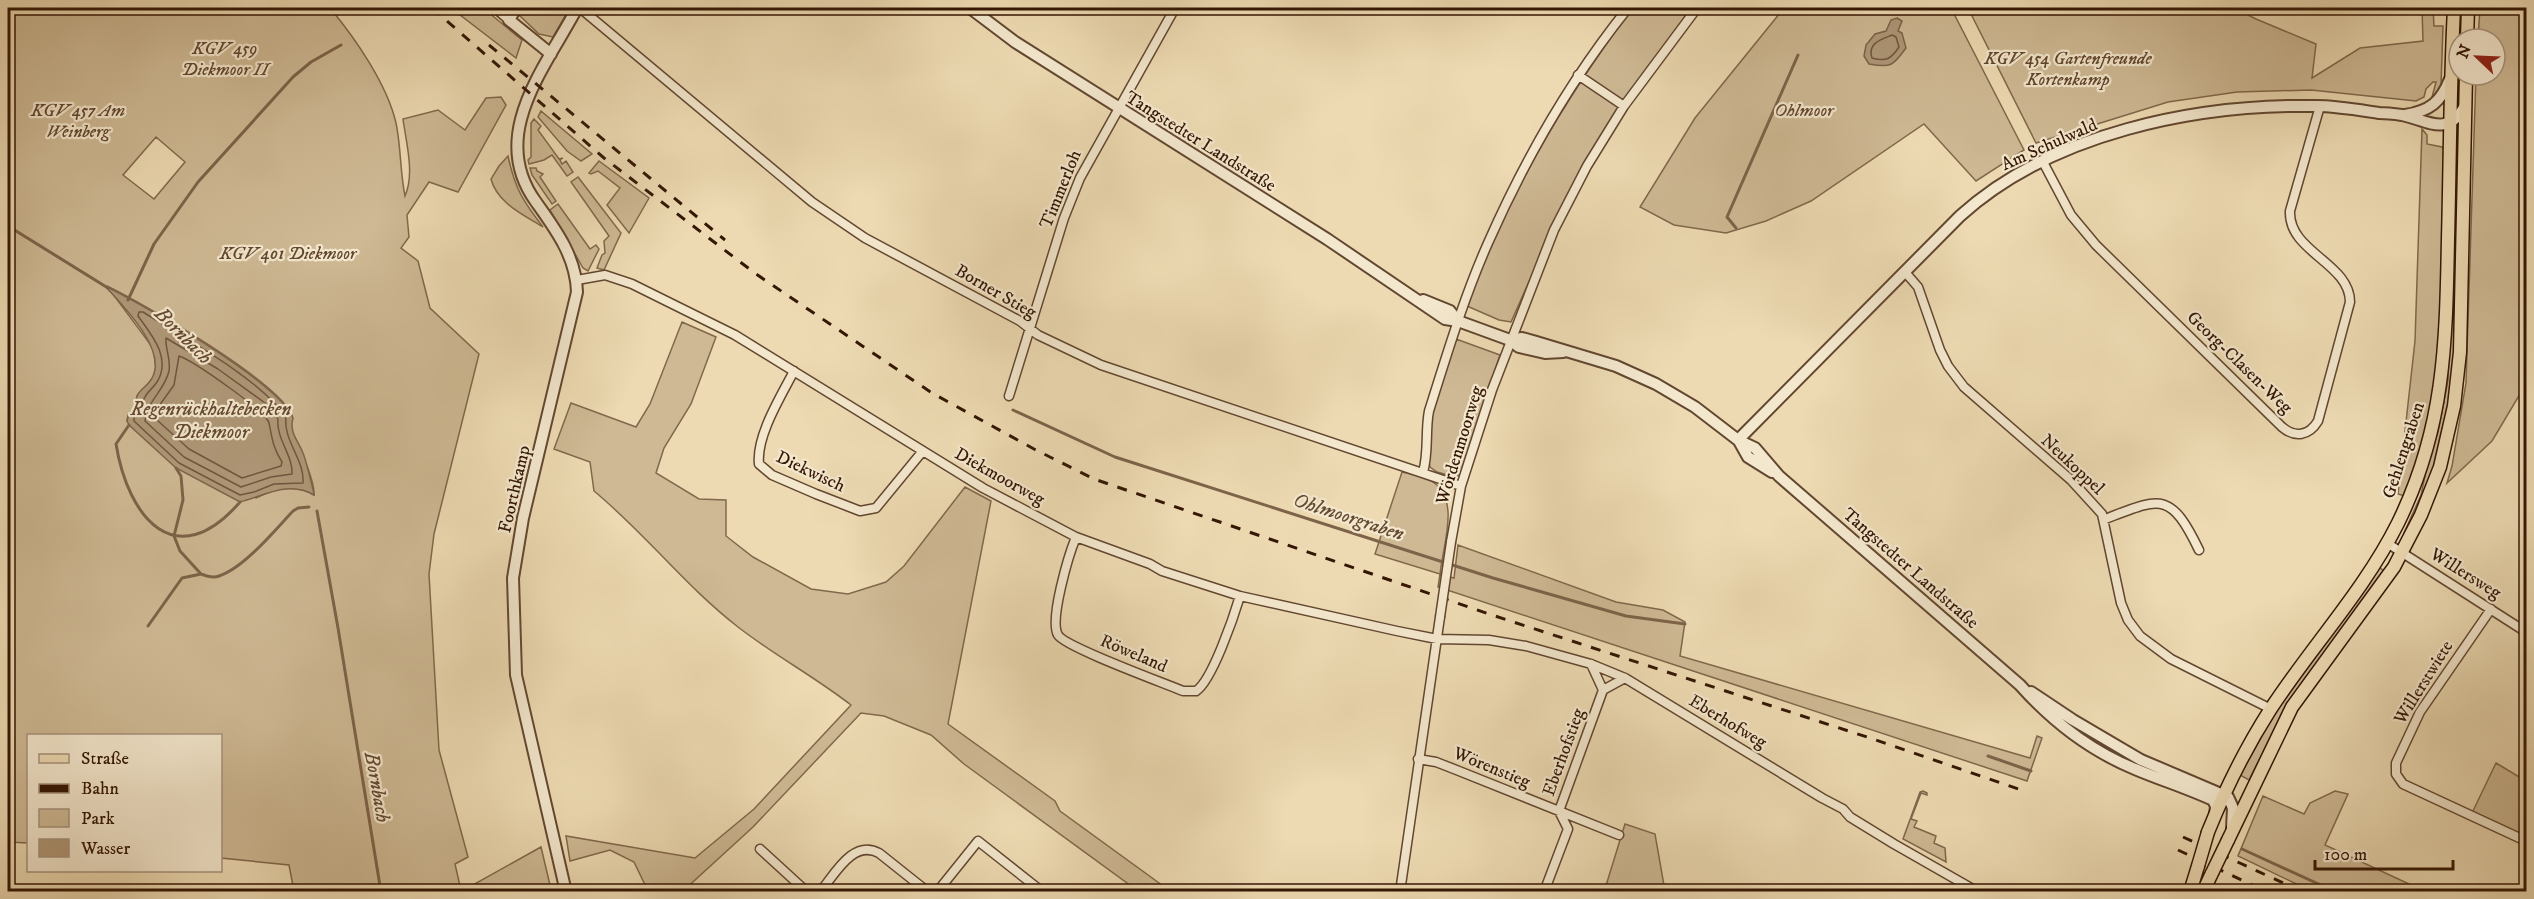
<svg xmlns="http://www.w3.org/2000/svg" width="2534" height="899" font-family="'IM FELL DW Pica',serif">
<style>
.green{fill:#ceb994;stroke:#81684c;stroke-width:1.5;fill-rule:evenodd}
.water{fill:#ae9777;stroke:#7d6349;stroke-width:1.5}
.lines{fill:none;stroke-linecap:round;stroke-linejoin:round}
.shore{stroke:#71563e;stroke-width:1.5}
.stream{stroke:#7d6349;stroke-width:3}
.minor-casing{stroke:#624730;stroke-width:11}
.tertiary-casing{stroke:#624730;stroke-width:14}
.primary-casing{stroke:#341604;stroke-width:15}
.minor{stroke:#f3e7cd;stroke-width:8}
.tertiary{stroke:#f3e7cd;stroke-width:10}
.primary{stroke:#eddab2;stroke-width:12}
.rail{stroke:#341604;stroke-width:3;stroke-dasharray:10 10;stroke-linecap:butt}
.minor-bridge-casing{stroke:#624730;stroke-width:11;stroke-linecap:butt}
.primary-bridge-casing{stroke:#341604;stroke-width:15;stroke-linecap:butt}
.minor-bridge{stroke:#f3e7cd;stroke-width:8}
.primary-bridge{stroke:#eddab2;stroke-width:12}
.labels{text-anchor:middle;stroke-width:4.5;stroke-linejoin:round;paint-order:stroke}
.park-label{font-size:18px;font-style:italic;fill:#62472f;stroke:#f3e7cd}
.street-label{font-size:18px;fill:#341604;stroke:#f3e7cd}
.water-label{font-size:20px;font-style:italic;fill:#654a32;stroke:#f3e7cd}
</style>
<rect width="100%" height="100%" fill="#eddab2"/>
<filter id="stains"><feTurbulence type="fractalNoise" baseFrequency=".00333" numOctaves="4"/><feColorMatrix values="0 0 0 0 .2 0 0 0 0 .09 0 0 0 0 .02 0 0 0 .5 -.17"/></filter>
<radialGradient id="worn" r=".72"><stop offset=".6" stop-color="#630" stop-opacity="0"/><stop offset="1" stop-color="#630" stop-opacity=".3"/></radialGradient>
<path class="green" d="M8,8h322c25,30 57,76 66,115 5,23 4,49 9,73 10,-22 1,-54 -2,-77l35,-9 27,20 21,-32 15,-1 5,8 -48,87 -29,-10 -22,33 2,22 -8,11 17,13 12,47 49,46 -45,180 -5,40 10,176 29,107 -13,7 5,22 -9,5h-157l-5,-26 -68,-7 -1,-122h-192v107l-20,-1zM156,137l29,25 -31,37 -31,-24zM107,286c39,19 165,92 184,127 3,6 -1,8 0,14 0,4 4,13 6,17 6,11 18,39 17,51 -20,-12 -39,-6 -58,3l-129,-77 1,-6 8,-8 1,-11 16,-18 3,-10 -3,-20z
M451,8h32l39,32 -6,18z
M522,8h48l-17,29 -14,-3 -20,-19z
M1632,8h60l-75,102 -52,91 -54,121 -12,-2 -32,-14c42,-113 94,-201 165,-298z
M1784,8h167l73,142 -48,31 -52,-57 -113,77 -45,20 -40,12 -52,-8 -34,-18 55,-89z
M1968,8h266l22,11 60,25 -4,34 48,-30 63,-7 -1,-33h11l1,18h9l-2,59 -10,16 5,-19h-3l-7,7 -2,8 -8,4 -105,-11 -74,2 -69,10 -132,41z
M2480,8h46v376l-34,57 -45,42 5,-17 14,-83 10,-308h19v-36h-17z
M541,111l51,43 -11,7 -14,-10 -29,-34z
M534,119l7,7 -3,4 21,29 4,-1 -3,2 2,4 4,-3 7,11 -6,4 -15,-21 -8,5 -15,4 -1,-4 3,-3v-34z
M2422,129l5,6v9l15,3 2,3 -5,218 -9,60 -25,68 -7,-2 17,-153z
M2455,148h5l-5,204 -6,53 -17,71 -26,58 -2,-1 17,-38 6,-29 11,-34 10,-52z
M508,156c7,33 15,45 35,71 -19,-12 -46,-24 -52,-48l8,-13z
M599,161l50,37 -20,35 -22,-28 13,-17 -22,-17 -7,3 -2,-1z
M530,168h6l1,3 6,3 -3,3 16,24 -4,3 -20,-29z
M578,177l43,56 -17,37 -7,-2 5,-13 3,-2 -1,-12 5,-5 -38,-54z
M558,204l32,45 6,-4 3,4 -11,22 -5,-3 -33,-58z
M682,322l34,15 -25,67 -27,44 -8,25 43,26 27,1v36l27,21 58,32 37,5 38,-12 18,-16 61,-79 26,14 -43,223 107,77 5,10 110,80h-32l-174,-127 -33,-29 -47,-19 -23,-3 -108,114 -70,64h-35l-14,-29 -24,-12 -40,11 -4,-25 129,22 59,-49 97,-104c-36,-28 -77,-50 -113,-78 -53,-41 -93,-94 -144,-136l-4,-29 -36,-13 17,-46 65,24 14,-23z
M1456,339l44,16 -35,105 3,1 -6,13 -7,3 -18,-5 -7,-5c-11,-41 13,-89 26,-128z
M1402,472c10,2 22,4 31,10 28,19 9,65 7,93l14,3 4,-33 158,57 47,8 22,12 -5,34 350,102 7,-22 5,2 -15,43 -589,-194 2,-13 -65,-20z
M2379,567l5,4 -97,134 -38,75 -9,-5 36,-64z
M2496,763l30,18v55l-54,-23z
M1923,791l4,2v2l-6,-2 -10,26 6,2 -3,6 22,9 -2,7 11,5 1,14 -43,-23 17,-47z
M2335,791l13,3 -23,51 99,46h-113l-73,-35 25,-60 41,18 6,-11z
M1625,824l30,10 10,57 -61,1z
M541,847l9,38 -11,6h-77z"/>
<path class="water" d="M1897,18l5,3 -4,10 4,2 4,15c-13,18 -15,20 -37,16l-5,-8 2,-11 9,-11 11,-3 5,-11z
M105,286c38,18 174,97 188,132 -4,15 5,22 10,35 2,4 11,39 11,42 -25,-15 -50,1 -74,7l-64,-34 -47,-43 -2,-4c1,-6 3,-7 7,-11 3,-4 1,-9 3,-14 3,-7 12,-11 15,-18 16,-28 -30,-73 -47,-92z"/>
<g class="lines">
<path class="shore" d="M1892,35l4,2 3,10c-8,12 -13,15 -27,11 -5,-15 10,-19 20,-23z
M139,312h4c41,26 116,66 143,105 -3,24 19,43 17,66l-29,1 -20,8 -14,3 -61,-32 -45,-42v-4c8,-6 6,-13 11,-20 3,-6 9,-10 12,-15 15,-24 -6,-48 -19,-66z
M166,338l52,31 47,34 13,16c-2,20 15,36 14,55l-21,3 -30,10 -57,-30 -39,-36c1,-19 20,-31 24,-50 2,-11 -4,-23 -3,-33z
M179,356c13,4 87,55 90,67 3,15 4,25 13,39l-1,4 -39,12 -53,-29 -32,-29 2,-14 15,-21z"/>
<path class="stream" d="M8,226l100,62
M1736,228l-9,-11 71,-162
M128,300l26,-56 44,-62 95,-105 18,-15 30,-17
M1013,410l102,47 378,121 133,38 59,8
M129,425l-13,19c12,74 60,132 124,58
M176,468l5,8 2,24 -9,36 6,15 21,23c5,2 13,4 18,2 25,-8 56,-46 74,-65l5,-3 11,-1
M317,511l21,117 43,264
M148,626l34,-48 19,-4
M1988,756l43,15
M2242,849l94,43"/>
<g class="minor-casing">
<path id="minor" d="M495,8l14,12
M580,8l232,194 53,36 155,83 18,14 63,30 360,121
M1578,75l46,31
M2043,162l28,53 25,30 186,182c13,11 27,9 36,-6l32,-119c0,-39 -62,-50 -60,-91l30,-105
M1905,272l13,15 22,63 8,16 16,21 107,93 31,34 19,89 7,17 12,16 31,23 100,50
M577,280l28,-5 27,9 103,51 248,153 93,49 74,27 12,7 78,25 157,35 40,8 52,1 37,6 65,18 34,14 197,120 21,11 7,8 44,27 84,48
M794,371c-13,25 -38,65 -35,93l13,11 44,19 44,17 16,-3 46,-56
M1009,396l55,-178 16,-40 95,-170
M1423,472c6,-20 2,-41 6,-61 18,-57 35,-114 59,-168 37,-84 83,-164 140,-235
M2105,519c55,-21 65,-29 94,31
M1076,537c-7,17 -27,83 -18,98 7,12 106,48 125,56h13c16,-10 38,-75 44,-95
M1451,542l10,-56 31,-96 62,-160 33,-64 37,-60 73,-98
M2387,543l139,89
M2491,609l-71,103 -24,51v11l7,10 123,57
M1591,664l12,26
M1418,759l18,3 23,9 160,64
M760,849l47,43
M820,892c15,-18 33,-53 59,-39l49,39
M937,892l41,-51 62,49 -2,2
M1400,892l40,-275
M1544,892l24,-63 -9,-18 44,-121 22,-12"/>
</g>
<g class="tertiary-casing">
<path id="tertiary" d="M516,8l-7,12 42,34
M970,8l45,34 312,197 118,80 13,2 52,19 9,7 26,6 18,-1
M2405,115c25,-4 36,-13 45,-36
M1423,300l27,11 8,10
M1510,340l12,-2 11,3 83,25 40,18 39,23 43,33 17,8 24,28 241,209c32,36 71,66 115,84 26,11 52,19 78,31l3,6 -1,9
M1738,440l222,-224c91,-83 236,-112 356,-110 21,0 43,4 63,7 8,0 16,1 23,2 25,5 45,23 63,-9
M1739,441l9,16 24,15
M2031,692l42,28 68,40 87,37 5,11 -1,20
M566,892l-50,-217 -3,-97 10,-60 54,-226c-1,-35 -21,-62 -41,-90 -49,-67 10,-135 41,-194"/>
</g>
<g class="primary-casing">
<path id="primary" d="M2467,39l1,-31
M2208,832c17,-42 37,-83 62,-122 41,-63 94,-119 128,-187 47,-96 48,-180 50,-284 2,-77 2,-154 6,-231
M2228,840l64,-133 102,-140 27,-52 19,-48 14,-61 6,-54 6,-277
M2190,892l8,-26
M2203,892l9,-19"/>
</g>
<use href="#minor" class="minor"/>
<use href="#tertiary" class="tertiary"/>
<use href="#primary" class="primary"/>
<path class="rail" d="M432,8l172,150 152,116 176,119 102,56 60,30 401,137 375,122 154,53
M489,45l236,195
M2183,837l120,55
M2178,850l89,42"/>
<g class="minor-bridge-casing">
<path id="minor-bridge" d="M1440,617l11,-75"/>
</g>
<g class="primary-bridge-casing">
<path id="primary-bridge" d="M2198,866l10,-34
M2212,873l16,-33"/>
</g>
<use href="#minor-bridge" class="minor-bridge"/>
<use href="#primary-bridge" class="primary-bridge"/>
</g>
<g class="labels">
<g class="park-label">
<text x="225" y="54">KGV 459<tspan x="225" dy="21">Diekmoor II</tspan></text>
<text x="2068" y="64">KGV 454 Gartenfreunde<tspan x="2068" dy="21">Kortenkamp</tspan></text>
<text x="78" y="116">KGV 457 Am<tspan x="78" dy="21">Weinberg</tspan></text>
<text x="1804" y="116">Ohlmoor</text>
<text x="288" y="259">KGV 401 Diekmoor</text>
</g>
<g class="street-label">
<text transform="translate(1201 141) rotate(32)" y="6">Tangstedter Landstraße</text>
<text transform="translate(2049 144) rotate(-24)" y="6">Am Schulwald</text>
<text transform="translate(1060 189) rotate(-68)" y="6">Timmerloh</text>
<text transform="translate(996 291) rotate(30)" y="6">Borner Stieg</text>
<text transform="translate(2240 362) rotate(44)" y="6">Georg-Clasen-Weg</text>
<text transform="translate(1459 445) rotate(-73)" y="6">Wördenmoorweg</text>
<text transform="translate(2403 450) rotate(-72)" y="6">Gehlengraben</text>
<text transform="translate(2073 464) rotate(43)" y="6">Neukoppel</text>
<text transform="translate(811 471) rotate(25)" y="6">Diekwisch</text>
<text transform="translate(1000 476) rotate(29)" y="6">Diekmoorweg</text>
<text transform="translate(514 489) rotate(-77)" y="6">Foorthkamp</text>
<text transform="translate(1911 568) rotate(41)" y="6">Tangstedter Landstraße</text>
<text transform="translate(2466 573) rotate(32)" y="6">Willersweg</text>
<text transform="translate(1134 653) rotate(23)" y="6">Röweland</text>
<text transform="translate(2423 682) rotate(-58)" y="6">Willerstwiete</text>
<text transform="translate(1728 721) rotate(31)" y="6">Eberhofweg</text>
<text transform="translate(1563 752) rotate(-70)" y="6">Eberhofstieg</text>
<text transform="translate(1492 767) rotate(22)" y="6">Wörenstieg</text>
</g>
<g class="water-label">
<text transform="translate(184 335) rotate(45)" y="7">Bornbach</text>
<text x="211" y="415">Regenrückhaltebecken<tspan x="211" dy="23">Diekmoor</tspan></text>
<text transform="translate(1349 516) rotate(18)" y="7">Ohlmoorgraben</text>
<text transform="translate(378 787) rotate(80)" y="7">Bornbach</text>
</g>
</g>
<rect width="2534" height="899" fill="none" stroke="#eddab2" stroke-width="30"/>
<rect x="9" y="9" width="2516" height="881" fill="none" stroke="#341604" stroke-width="3"/>
<rect x="15" y="15" width="2504" height="869" fill="none" stroke="#341604" stroke-width="1.5"/>
<rect x="27" y="734" width="195" height="138" fill="#f3e7cd" stroke="#a7937d" stroke-width="1.5"/>
<rect x="39" y="754" width="30" height="9" fill="#eddab2" stroke="#a7937d" stroke-width="1.5"/>
<text x="81" y="764" font-size="18" fill="#341604">Straße</text>
<rect x="39" y="784" width="30" height="9" fill="#341604" stroke="#a7937d" stroke-width="1.5"/>
<text x="81" y="794" font-size="18" fill="#341604">Bahn</text>
<rect x="39" y="809" width="30" height="18" fill="#ceb994" stroke="#a7937d" stroke-width="1.5"/>
<text x="81" y="824" font-size="18" fill="#341604">Park</text>
<rect x="39" y="839" width="30" height="18" fill="#ae9777" stroke="#a7937d" stroke-width="1.5"/>
<text x="81" y="854" font-size="18" fill="#341604">Wasser</text>
<g transform="translate(2477 57) rotate(293)"><circle r="28" fill="#f3e7cd" stroke="#a7937d" stroke-width="1.5"/>
<path d="M0-4.5L10 22L0 15L-10 22Z" fill="#8f2418"/>
<text y="-9" font-size="16" font-weight="bold" text-anchor="middle" fill="#341604">N</text>
</g>
<path d="M2315 860v9h138v-9" fill="none" stroke="#341604" stroke-width="3"/>
<text x="2324" y="860" font-size="18" fill="#341604" stroke="#f3e7cd" stroke-width="4.5" paint-order="stroke">100 m</text>
<rect width="100%" height="100%" filter="url(#stains)"/>
<rect width="100%" height="100%" fill="url(#worn)"/>
</svg>
